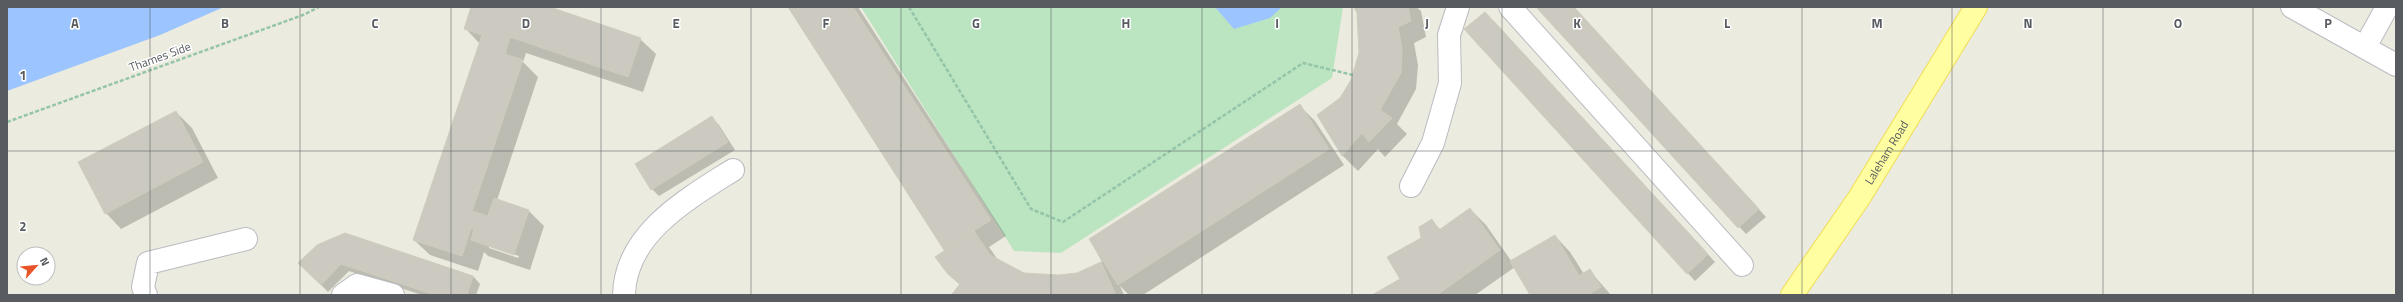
<svg xmlns="http://www.w3.org/2000/svg" width="2403" height="302" font-family="'Titillium Web',sans-serif">
<style>
.green{fill:#bbe4c1}
.water{fill:#9cc5ff}
.shadow{fill:#0003;fill-rule:evenodd}
.building{fill:#cbc9c0;stroke:#d0cdbe}
.lines{fill:none;stroke-linecap:round;stroke-linejoin:round}
.minor-casing{stroke:#babbc1;stroke-width:24}
.major-casing{stroke:#f1dc53;stroke-width:24}
.path{stroke:#94c5a9;stroke-width:2.5;stroke-dasharray:4 2;stroke-linecap:butt}
.minor{stroke:#fff;stroke-width:22}
.major{stroke:#fffea1;stroke-width:22}
.grid{fill:none;stroke:#585b60;stroke-width:1;stroke-opacity:0.55}
.labels{text-anchor:middle;stroke-width:3;stroke-linejoin:round;paint-order:stroke}
.street-label{font-size:12px;fill:#585b60;stroke:#fff}
.grid-label{font-size:13px;text-anchor:middle;font-weight:bold;fill:#585b60;stroke:#fff;stroke-width:3;stroke-linejoin:round;paint-order:stroke}
</style>
<rect width="100%" height="100%" fill="#ecebdf"/>
<path class="green" d="M861,7h482l-11,71 -271,175 -47,-2z"/>
<path class="water" d="M7,7h217l-64,28 -153,56z
M1215,7h67l-12,11 -36,11z"/>
<path class="shadow" d="M472,7h75l93,32 16,15 -13,38 -117,-39 -3,9 15,15 -41,123 32,11 15,15 -14,44 -42,-14 -4,-4 -6,19 -48,-16 -16,-15 66,-196 -15,-16zM489,246l30,10 -1,2 -29,-10z
M789,7h69l148,229 -17,11 9,13 25,14 36,2 18,-2 25,-12 -12,-22 209,-135 16,16 29,44 -201,130h-14l-9,-9 4,9h-169l5,-10 -13,-12 -1,-22z
M1355,7h61l5,4 5,26 -12,6 4,22 -2,24 -19,35 10,10 -22,23 -7,-8 -20,22 -16,-16 -1,-56 11,-18 8,-28 -2,-40z
M1537,7h36l193,210 -20,17z
M1493,20l222,242 -20,19 -229,-251z
M176,112l16,16 26,50 -97,51 -15,-16z
M712,118l7,7 16,25 -76,46 -7,-7z
M1470,209l16,16 26,37 43,-26 15,16 14,22 6,-3 21,24h-79l-17,-28 -40,28h-101l27,-15 30,-60 10,10z
M345,234l128,42 7,8 -4,11h-54l-73,-24 -21,21 -28,-29z"/>
<path class="building" d="M471,7h79l91,31 -13,39 -118,-40 -5,17 18,6 -51,151 16,5 6,-18 35,12 -15,45 -43,-15 3,-11 -3,-1 -9,28 -49,-16 69,-205 -18,-6z
M788,7h65l138,213 -47,30z
M1354,7h54l3,14 -13,6 4,22 -1,24 -21,37 12,8 -23,24 -7,-9 -20,23 -25,-41 23,-17 11,-18 8,-27 -2,-40z
M1536,7h38l185,202 -21,19z
M1485,12l223,242 -21,20 -223,-245z
M1300,104l29,45 -211,136 -29,-46z
M176,111l27,51 -98,52 -27,-52z
M712,116l16,26 -77,48 -16,-26z
M1470,208l30,42 -63,45h-65l28,-16 -13,-22 34,-19 -2,-11 13,-8 7,11z
M974,231l16,24 34,18 35,2 18,-2 24,-11 14,31 -3,2h-158l-2,-1 8,-10 -13,-11 -12,-16z
M345,233l128,43 -6,19h-32l-94,-31 -20,21 -23,-22 19,-18z
M1555,235l24,41 11,-7 11,18 -10,6 1,2h-62l-20,-34z"/>
<g class="lines">
<g class="minor-casing">
<path id="minor" d="M1510,7l232,258
M2292,7l104,58
M2365,47l22,-40
M1411,186l22,-43 17,-60 -1,-48 9,-28
M146,295l-3,-8 5,-24 98,-24
M343,295l14,-10 36,10
M624,295c1,-61 63,-96 109,-125"/>
</g>
<g class="major-casing">
<g id="major">
<path id="s1" d="M1792,295l67,-97 117,-191"/>
</g>
</g>
<path class="path" d="M909,7l122,202 32,13 240,-159 50,12
M7,122l296,-107 16,-8"/>
<use href="#minor" class="minor"/>
<use href="#major" class="major"/>
</g>
<path class="grid" d="M150,7v288M300,7v288M451,7v288M601,7v288M751,7v288M901,7v288M1051,7v288M1202,7v288M1352,7v288M1502,7v288M1652,7v288M1802,7v288M1952,7v288M2103,7v288M2253,7v288M7,151h2389"/>
<g class="labels">
<g class="street-label">
<text transform="translate(160 57) rotate(-20)" y="4">Thames Side</text>
<text dy="4" stroke="none"><textPath href="#s1" startOffset="171">Laleham Road</textPath></text>
</g>
</g>
<g class="grid-label">
<text x="75" y="28">A</text>
<text x="225" y="28">B</text>
<text x="375" y="28">C</text>
<text x="526" y="28">D</text>
<text x="676" y="28">E</text>
<text x="826" y="28">F</text>
<text x="976" y="28">G</text>
<text x="1126" y="28">H</text>
<text x="1277" y="28">I</text>
<text x="1427" y="28">J</text>
<text x="1577" y="28">K</text>
<text x="1727" y="28">L</text>
<text x="1877" y="28">M</text>
<text x="2028" y="28">N</text>
<text x="2178" y="28">O</text>
<text x="2328" y="28">P</text>
<text x="23" y="80">1</text>
<text x="23" y="231">2</text>
</g>
<rect width="2403" height="302" fill="none" stroke="#585b60" stroke-width="16"/>
<g transform="translate(36 266) rotate(63)"><circle r="19" fill="#ffffff" stroke="#bcbdbf"/>
<path d="M0-3L7 15L0 10L-7 15Z" fill="#e85428"/>
<text y="-6" font-size="11" font-weight="bold" text-anchor="middle" fill="#585b60">N</text>
</g>
</svg>
